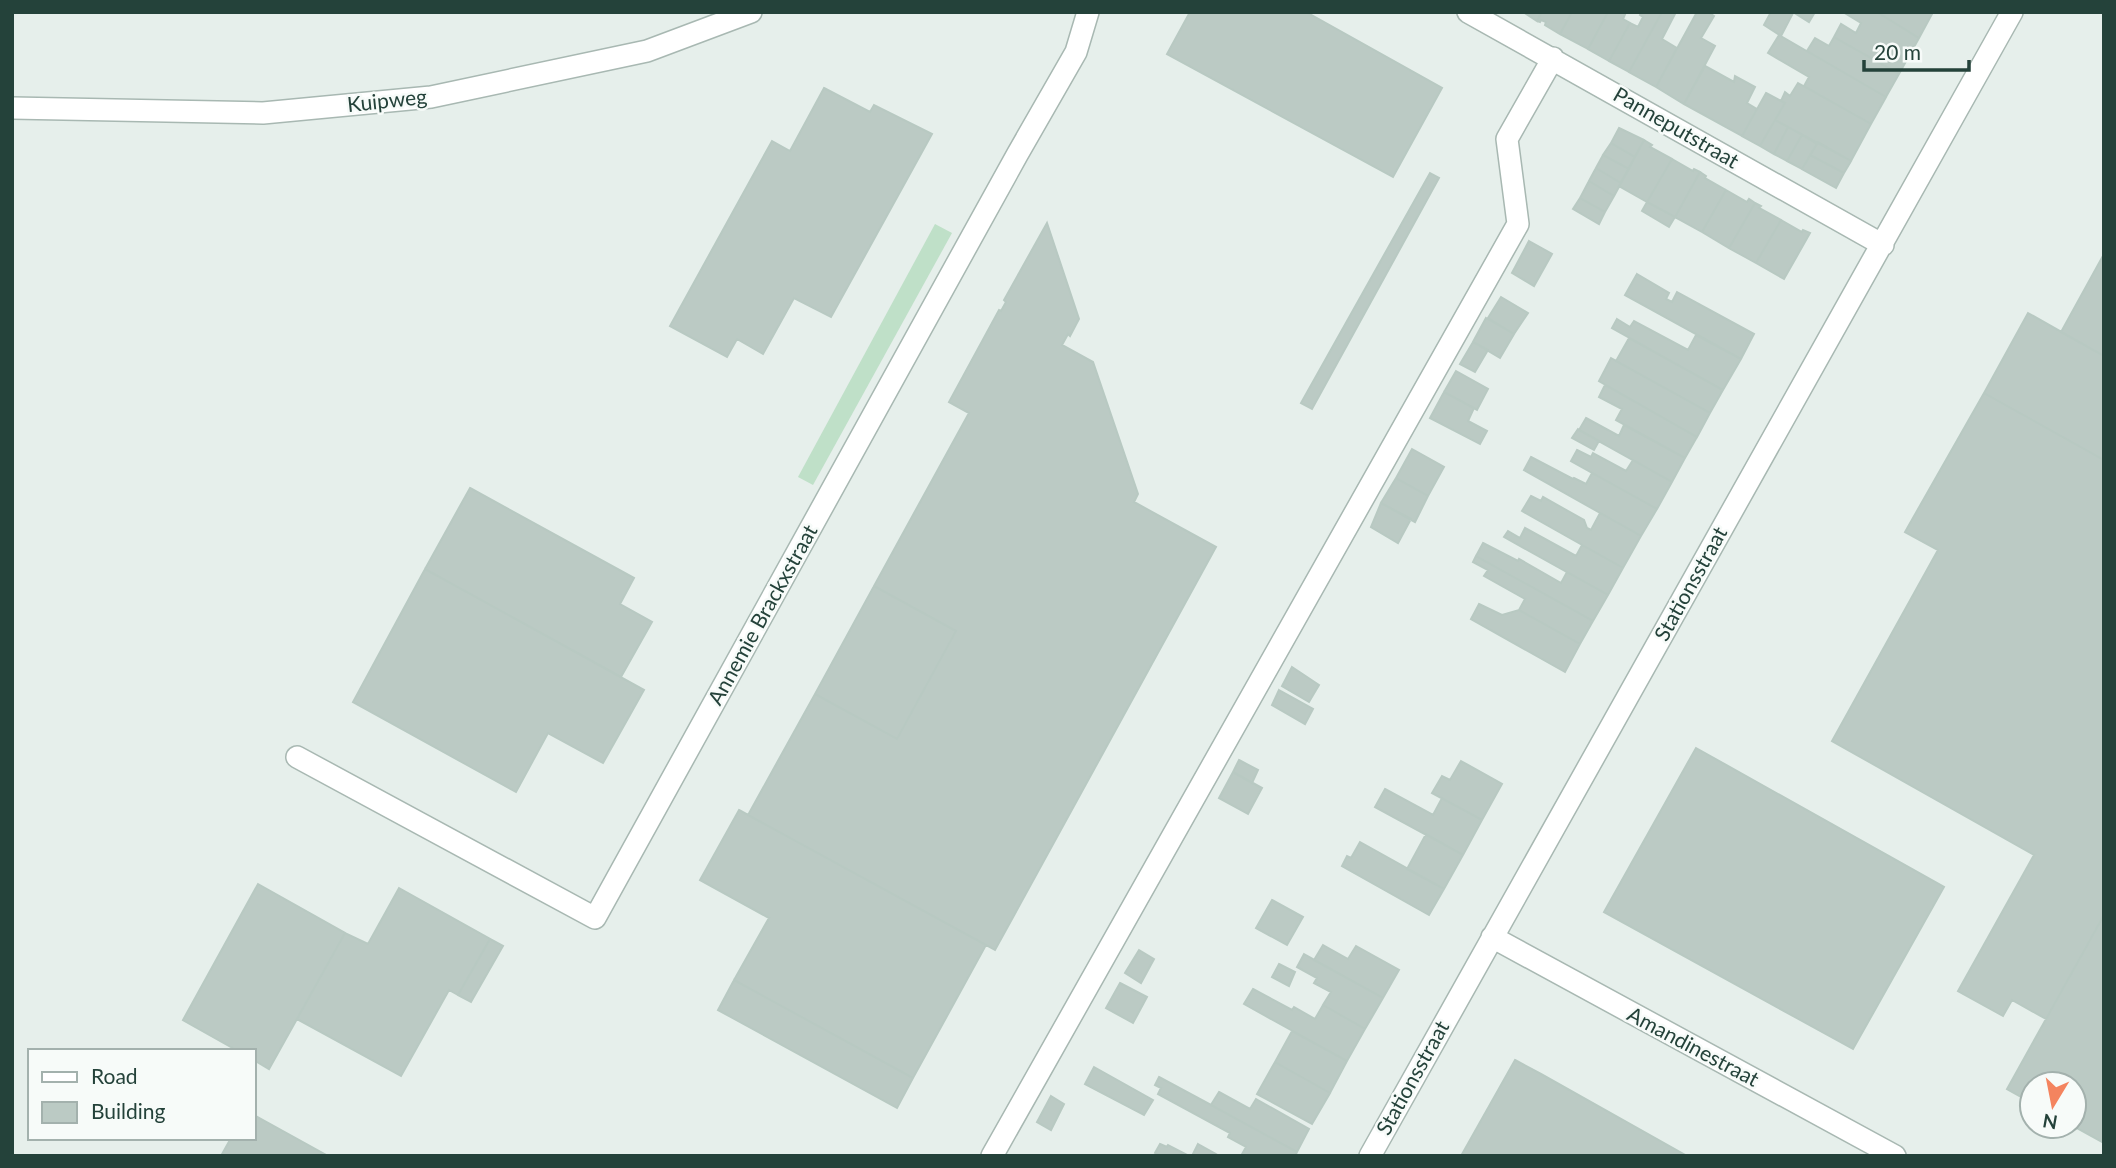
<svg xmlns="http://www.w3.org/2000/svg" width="2116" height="1168" font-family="Lato,sans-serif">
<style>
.grass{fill:#bfe0c8}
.building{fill:#bbcac4;stroke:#b8c9c2;stroke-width:2}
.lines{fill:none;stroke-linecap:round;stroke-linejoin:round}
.minor-casing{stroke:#a8b8b2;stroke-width:24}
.minor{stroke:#fff;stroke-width:21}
.labels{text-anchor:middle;stroke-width:5;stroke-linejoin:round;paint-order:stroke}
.street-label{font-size:21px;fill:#24423a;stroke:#f7fbf9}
</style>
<rect width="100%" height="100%" fill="#e6efeb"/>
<path class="grass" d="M935,224l17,9 -139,252 -15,-8z"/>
<path class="building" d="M1190,12h116l136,76 -49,89 -226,-123z
M1523,12h19l-5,9z
M1542,12h30l-12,22 -15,-9 1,-3 -5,-2 -1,2 -3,-1z
M1572,12h36l-20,37 -28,-15z
M1608,12h18l-3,7 7,4 -21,38 -21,-12z
M1642,12h20l-33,60 -20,-11 21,-38 8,4 5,-10 -3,-2z
M1662,12h14l-14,27 15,9 -21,39 -27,-15z
M1697,12h11l6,4 -13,22 14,8 -31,58 -28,-17z
M1771,12l22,1 -12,23 -17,-11z
M1793,12h22l-6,10z
M1843,12h34l42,26 -20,36 -65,-37 7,-13 15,9 5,-10z
M1877,12h51l4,2 -13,24z
M1779,35l107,62 -15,27 -67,-38 5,-9 -41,-24z
M1834,37l65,37 -13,23 -79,-46 8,-13 14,8z
M1705,66l29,16 1,-6 20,11 -8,16 10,6 -15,27 -58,-32z
M1798,83l73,41 -20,37 -76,-41 10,-17 -4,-2 4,-9 5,4z
M824,88l46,24 4,-7 58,29 -101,183 -37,-19 -31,56 -26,-15 -10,18 -57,-31 102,-185 18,10z
M1766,93l19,10 -25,43 -18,-10z
M1775,120l13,7 -14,27 -14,-8z
M1788,127l14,8 -15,26 -13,-7z
M1619,128l25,12 -9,17 -24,-14z
M1802,135l15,9 -15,25 -15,-8z
M1644,140l8,5 -2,2 22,12 -25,43 -28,-16z
M1818,142l33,19 -7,12 -34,-18z
M1611,143l24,14 -6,12 -26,-14z
M1603,155l26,14 -8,14 -25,-15z
M1810,155l34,18 -8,15 -34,-19z
M1672,159l21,12 1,-2 6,3 -25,45 -28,-15z
M1596,168l25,15 -7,13 -25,-15z
M1700,172l6,4 -1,2 21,12 -24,42 -27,-15z
M1430,173l9,5 -127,231 -11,-6z
M1589,181l25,15 -9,16 -25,-14z
M1726,190l21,12 2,-3 6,4 -26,45 -27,-16z
M1580,198l25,14 -6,12 -26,-15z
M1647,202l28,15 -6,10 -27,-16z
M1755,203l6,3 -2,2 22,12 -25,43 -27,-15z
M1781,220l21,12 1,-2 7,3 -26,46 -28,-16z
M1047,223l32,96 -9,17 -2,-2 -6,11 31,17 45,132 -4,8 82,45 -221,403 -247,-135 67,-121 82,45 59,-108 -82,-45 95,-173 -20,-11 50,-92 2,1 5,-9 -2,-2z
M1529,241l23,13 -18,32 -22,-13z
M2104,254v102l-43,-24z
M1637,274l32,19 -3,6 6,3 5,-10 77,42 -13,25 -116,-64z
M1501,297l27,16 -14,21 -26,-16z
M2028,313l76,43v104l-120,-67z
M1486,318l28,16 -14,24 -27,-16z
M1617,319l13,8 4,-6 54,29 8,-15 45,24 -18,31 -111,-62z
M1629,338l94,52 -13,23 -94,-52z
M1473,342l15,8 -13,22 -15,-8z
M1611,358l99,55 -13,24 -98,-56z
M1456,371l32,18 -11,21 -33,-18z
M1605,385l92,52 -12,21 -69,-38 6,-11 -23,-12z
M1444,392l30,16 -6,13 19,10 -7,13 -50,-26z
M1984,393l120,67v455l-58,104 -34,-19 -9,16 -45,-25 76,-136 -202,-114 106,-191 -33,-18z
M1586,418l33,18 5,-11 61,33 -13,24 -93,-52z
M1578,429l21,12 -5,9 -22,-12z
M1412,449l32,18 -16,29 -32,-18z
M1577,450l14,7 2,-4 33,18 7,-11 39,22 -15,27 -86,-48z
M1531,457l42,22 1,-1 12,6 6,-11 65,36 -16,27 -117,-66z
M1396,478l32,18 -13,26 -34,-19z
M470,488l164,90 -14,26 32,18 -31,55 -196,-108z
M1531,496l10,5 2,-4 41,23 3,8 4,2 9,-17 41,23 -18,32 -101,-57z
M1381,503l30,16 -13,24 -27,-16z
M1525,528l51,28 6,-11 41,23 -15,27 -104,-58 4,-6 12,7z
M1483,543l35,18 1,-2 42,24 6,-11 41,23 -15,26 -117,-65z
M1476,556l117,65 -13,23 -61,-34 6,-11 -41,-23 4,-6 -15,-8z
M425,569l219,121 -41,73 -55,-30 -32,59 -163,-90z
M874,586l82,45 -59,108 -82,-45z
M1479,604l23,11 17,-5 61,34 -15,28 -94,-53z
M1292,667l27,18 -10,17 -27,-16z
M1279,690l34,19 -8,15 -33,-19z
M1696,748l248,139 -91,162 -249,-137z
M1239,760l19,10 -6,13 -19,-11z
M1461,761l41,23 -20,36 -50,-27 10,-17 8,4z
M1233,772l29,16 -14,26 -29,-16z
M1385,789l48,26 9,-17 40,22 -19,35 -88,-48z
M739,810l247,135 -73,133 -179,-98 35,-62 -69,-38z
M1426,834l37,21 -19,34 -37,-20z
M1360,842l84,47 -15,26 -87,-49 5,-10 4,2z
M258,884l87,49 -76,136 -15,-9v-9h-16l-55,-31z
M399,888l91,51 -32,56 -9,-5 -48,86 -104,-57 48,-86 23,11z
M1272,900l31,17 -16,28 -31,-17z
M2104,915v228l-31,-17 1,-42h-42v19l-25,-14z
M490,939l13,7 -32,56 -13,-7z
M1323,945l25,14 8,-13 43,24 -16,28 -69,-38z
M1139,950l15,9 -13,24 -16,-10z
M1304,954l79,44 -18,31 -42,-24 8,-13 -17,-9 3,-5 -20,-11z
M1279,964l16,8 -6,14 -17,-9z
M734,980l179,98 -16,30 -179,-98z
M1120,983l27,14 -14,26 -27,-15z
M1253,989l39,21 2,-3 21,12 8,-14 42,24 -18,32 -103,-57z
M1292,1031l55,30 -17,32 -55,-31z
M1515,1060l26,14 146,82h-226z
M1275,1062l55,31 -18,31 -55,-30z
M1094,1067l59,33 -9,15 -59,-31z
M1159,1077l52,28 86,47 -2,4h-54l5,-9 -18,-10 2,-4 -72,-39 3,-6 -6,-3z
M1219,1092l31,17 6,-10 53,30 -12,23 -86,-47z
M1051,1096l13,8 -13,26 -14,-8z
M254,1115l74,41h-107l10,-18h23z
M1160,1144l7,3 1,-2 21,11h-29l-5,-3z
M1198,1144l18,10 3,2h-27z"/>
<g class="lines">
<g class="minor-casing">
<path id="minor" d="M1468,12l415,233
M12,108l251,5 168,-16 216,-46 104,-39
M297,757l298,161 422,-763 59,-103 12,-40
M1492,937l403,219
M992,1156l526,-932 -11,-85 46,-81
M1370,1156l642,-1144"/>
</g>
<use href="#minor" class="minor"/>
</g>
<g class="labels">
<g class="street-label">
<text transform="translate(387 101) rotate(-6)" y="7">Kuipweg</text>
<text transform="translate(1676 128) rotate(30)" y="7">Panneputstraat</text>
<text transform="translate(1691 584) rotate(-61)" y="7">Stationsstraat</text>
<text transform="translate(763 615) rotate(-61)" y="7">Annemie Brackxstraat</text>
<text transform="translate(1693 1047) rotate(28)" y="7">Amandinestraat</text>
<text transform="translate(1413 1078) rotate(-61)" y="7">Stationsstraat</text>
</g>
</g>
<rect width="2116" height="1168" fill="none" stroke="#24423a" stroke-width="28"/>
<rect x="28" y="1049" width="228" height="91" fill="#f7fbf9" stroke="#a3b1ad" stroke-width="2"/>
<rect x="42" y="1072" width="35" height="10" fill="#ffffff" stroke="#a3b1ad" stroke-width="2"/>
<text x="91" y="1084" font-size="21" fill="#24423a">Road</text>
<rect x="42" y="1102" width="35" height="21" fill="#bbcac4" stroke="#a3b1ad" stroke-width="2"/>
<text x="91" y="1119" font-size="21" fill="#24423a">Building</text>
<g transform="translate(2053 1105) rotate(190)"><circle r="33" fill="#f7fbf9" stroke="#a3b1ad" stroke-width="2"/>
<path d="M0-5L12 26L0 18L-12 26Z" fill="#f4845f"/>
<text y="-10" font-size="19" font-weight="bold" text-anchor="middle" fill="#24423a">N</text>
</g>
<path d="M1864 60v10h105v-10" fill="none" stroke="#24423a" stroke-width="3.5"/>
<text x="1874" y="60" font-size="21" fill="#24423a" stroke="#f7fbf9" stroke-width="5" paint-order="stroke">20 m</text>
</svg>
